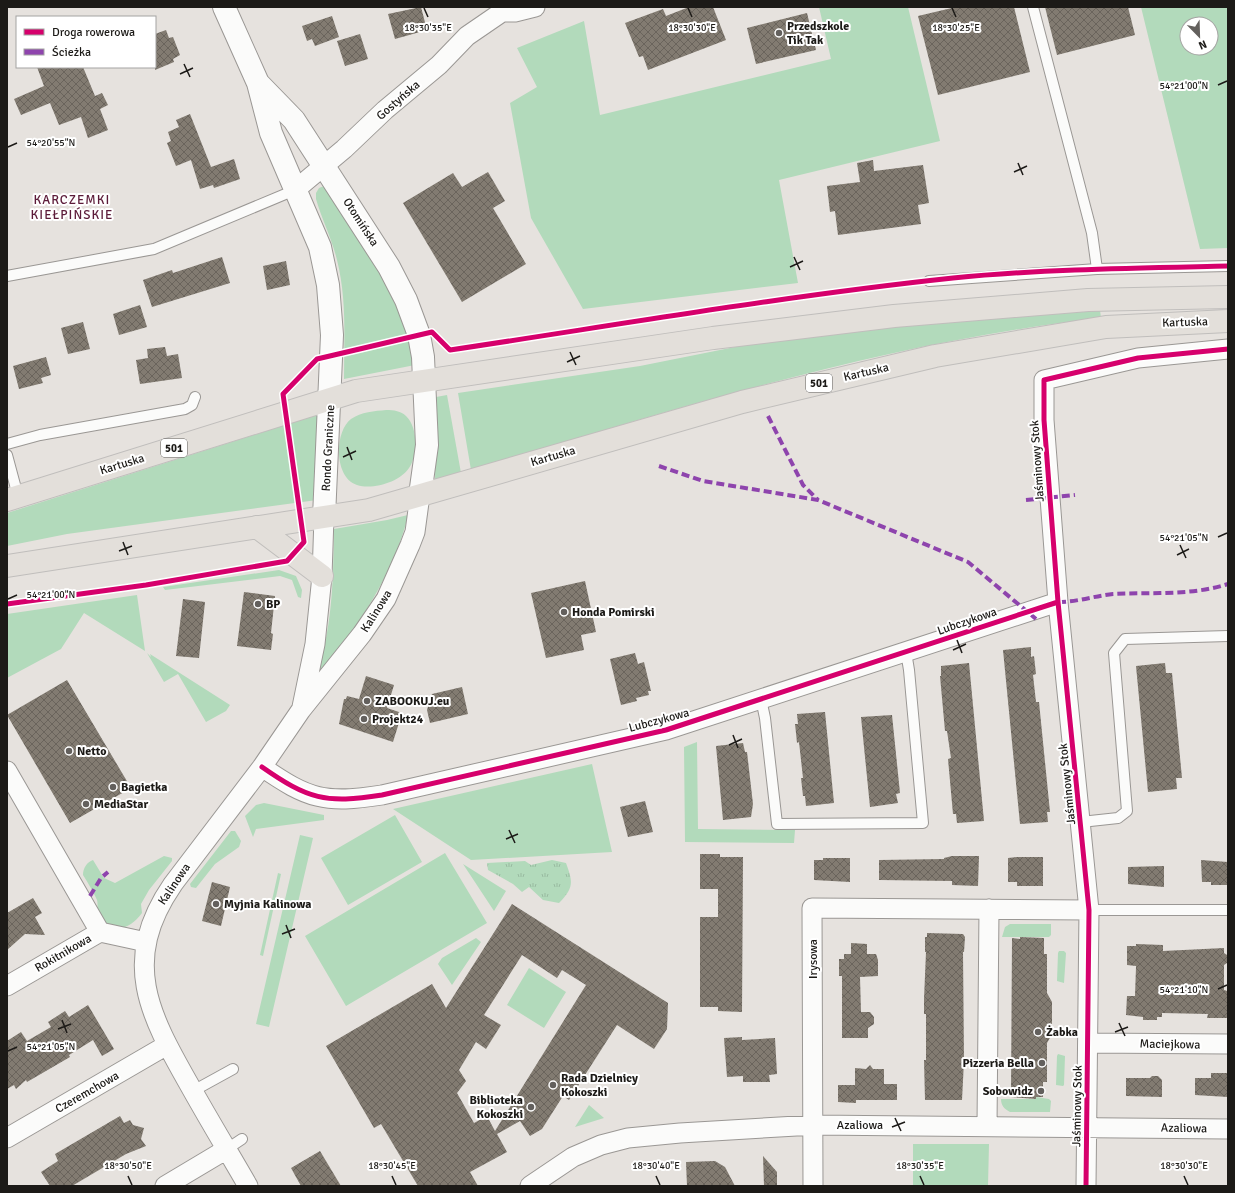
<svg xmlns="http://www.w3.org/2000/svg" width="1235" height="1193" font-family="Signika,sans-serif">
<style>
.green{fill:#b2dabb;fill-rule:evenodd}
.park{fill:url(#park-tufts)}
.building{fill:url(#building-cross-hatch);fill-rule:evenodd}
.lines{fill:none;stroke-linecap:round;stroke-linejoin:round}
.service-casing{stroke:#9a9794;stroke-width:12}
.minor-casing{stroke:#9a9794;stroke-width:21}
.tertiary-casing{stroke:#9a9794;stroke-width:24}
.primary-casing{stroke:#c0bebc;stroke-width:24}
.service{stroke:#fbfbfa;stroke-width:10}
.minor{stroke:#fbfbfa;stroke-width:19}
.tertiary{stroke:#fbfbfa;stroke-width:22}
.primary{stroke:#e3dfda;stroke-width:22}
.quiet{stroke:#8e44ad;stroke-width:4;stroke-dasharray:8 4;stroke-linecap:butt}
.cycleway-casing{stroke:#fff;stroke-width:8}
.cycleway{stroke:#d6006c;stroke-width:5}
.ticks{fill:none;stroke:#1c1a17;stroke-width:1.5}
.poi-dot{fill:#63605d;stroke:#fff;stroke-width:1.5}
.labels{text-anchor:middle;stroke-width:4;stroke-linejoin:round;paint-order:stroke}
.shield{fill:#fff;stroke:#605f5d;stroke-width:1}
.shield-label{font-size:11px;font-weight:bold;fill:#1c1a17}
.poi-label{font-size:12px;font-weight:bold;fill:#1c1a17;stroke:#fff;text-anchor:start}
.street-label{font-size:12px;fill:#1c1a17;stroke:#fff}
.neighbourhood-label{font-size:13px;letter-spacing:1px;fill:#5c1b39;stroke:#fff}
.ticks-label{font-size:10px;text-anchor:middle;fill:#1c1a17;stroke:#fff;stroke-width:4;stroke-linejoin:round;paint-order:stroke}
</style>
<defs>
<pattern id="park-tufts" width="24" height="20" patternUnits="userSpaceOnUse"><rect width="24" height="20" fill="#b2dabb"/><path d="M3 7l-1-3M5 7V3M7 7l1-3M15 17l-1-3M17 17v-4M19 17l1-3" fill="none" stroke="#98baa0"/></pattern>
<pattern id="building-cross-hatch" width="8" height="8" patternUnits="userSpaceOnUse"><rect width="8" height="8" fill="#827b71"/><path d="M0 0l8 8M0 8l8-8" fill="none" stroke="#6a645c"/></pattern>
</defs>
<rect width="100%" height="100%" fill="#e6e2de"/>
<path class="green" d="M819,7h89l32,134 -161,39 19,103 -215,26 -52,-91 -21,-115 27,-16 -20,-39 67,-27 16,94 231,-56z
M1141,7h87v241l-28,1zM1187,24h24v24h-24z
M324,186l4,2 27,41 50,89 10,47 -71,14c0,-40 3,-79 -7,-119 -5,-21 -15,-40 -21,-61v-6l3,-5z
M1100,310l1,8c-215,24 -423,90 -630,152l-13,-77 182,-27 120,-24 130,-15z
M447,395l14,78 -26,7 1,-83z
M386,410c8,0 15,1 20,6 12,11 12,39 3,52 -9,14 -36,22 -52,17 -23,-7 -23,-53 -6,-66 10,-7 24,-8 35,-9z
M317,415v85l-250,34 -60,12v-33z
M408,515c-14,62 -55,115 -90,168l-4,-3c19,-49 19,-99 20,-151l53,-9z
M279,570l17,6 6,14 -1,8 -3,-1 -6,-17 -12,-4 -115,14 -2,-3z
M137,595l8,56 -61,-38 -23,36 -54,29v-64z
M147,653l4,4 -1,-3 80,51 -4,6 -20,11 -28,-48 -14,8z
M697,742l1,87 97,1 -1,13 -109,-1 -1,-95z
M592,764l20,88 -141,8 -78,-51z
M264,803l60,12v5l-68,9 -3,8 -8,-21 11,-11z
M395,815l27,47 -74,43 -27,-47z
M231,831h4l6,10 -2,6 -24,17 -19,24 -5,-1 -1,-3z
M300,835l13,3 -44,189 -13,-3z
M445,853l42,70 -141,83 -41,-70z
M164,856l8,2v3l-23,29 -8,14 1,9c-13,18 -32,22 -44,-1 -1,-4 0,-9 -1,-12 -4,-9 -9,-17 -14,-25 0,-7 4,-13 10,-15l11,18 11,5z
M463,864l43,27 -12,20z
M278,873l3,1 -18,82 -3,-1z
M1010,924h41v11l-2,2h-47l3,-10z
M476,938l5,4 -29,43 -14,-21 4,-6z
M1059,951h5l2,2 -2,30 -7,-2 1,-28z
M529,968l37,24 -22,36 -37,-23z
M1058,1054l7,2 -1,29 -1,1 -7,-1 1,-29z
M1036,1097l13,2 2,2 -1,11h-40c-6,-3 -9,-7 -9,-13h35z
M589,1105l15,13 -29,9z
M913,1144h76l-1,42h-75z"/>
<path class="park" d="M552,860l14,3c7,19 8,25 -7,40l-16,-3 -14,-13 -7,5 -9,-8 -25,-14 -1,-7 38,-2 6,4z"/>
<path class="building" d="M421,7l6,23 -32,9 -7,-25z
M689,7h24l13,33 -78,30 -5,-14 -4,1 -14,-34 38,-14 3,7z
M956,7h58l16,65 -92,23 -20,-79z
M1045,7h83l7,28 -78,20z
M807,13l9,37 -60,14 -9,-36z
M332,16l7,21 -24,9 -3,-7 -5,2 -5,-15z
M166,30l3,8 4,-1 7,18 -7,4 1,3 -19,8v-36z
M360,34l8,25 -23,7 -8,-25z
M37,67h46l12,29 7,-3 6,12 -8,4 8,21 -20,8 -7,-21 -22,8 -9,-22 -29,12 -7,-16 30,-13z
M190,114l21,53 23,-8 6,20 -26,9 -1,-3 -13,4 -9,-29 -15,6 -9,-23 4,-2 -3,-9 11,-5 -3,-7z
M873,160l1,11 49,-6 6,38 -11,2 3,19 -83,11 -3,-24 -5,1 -3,-26 33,-4 -3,-19z
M488,172l17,29 -12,7 33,56 -64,38 -59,-99 50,-30 9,14z
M222,257l8,26 -78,24 -9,-27 29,-10 1,3z
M286,261l4,24 -23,5 -4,-24z
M140,305l7,22 -28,8 -6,-21z
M83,322l7,27 -22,5 -7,-26z
M165,347l2,9 11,-2 4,24 -42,6 -4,-24 12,-2 -1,-9z
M46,357l5,18 -10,3 2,5 -24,6 -6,-23z
M585,581l11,51 -15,3 3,15 -38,8 -15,-65z
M244,592l31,4 -4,37 2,1 -2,16 -34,-4z
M183,599l22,3 -6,56 -23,-2z
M1031,647v10l3,-1 2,18 -3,1 3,27h3l11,110h-3l1,10 -28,2 -17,-174z
M635,653l3,11 6,-2 7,29h-3l1,4 -13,3 1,3 -16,4 -11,-46z
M969,663l15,158 -27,2 -1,-9h-3l-5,-55 3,-1 -4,-27h-2l-5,-55h1v-10z
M1165,663l1,10h6l10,105h-6l1,11 -29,3 -12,-126z
M366,676l28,9 -7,23 15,5 -9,29 -54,-18 5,-25h2l1,-3 12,3z
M67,680l64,108 -61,35 -63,-108z
M462,687l6,27 -38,9 -3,-13 5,-16z
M825,712l9,91 -28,3 -1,-10h-2l-2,-18h2l-4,-36 -2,1 -1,-10 -1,-9h3l-1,-10z
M892,715l8,78 -4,1 2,9 -28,4 -9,-90z
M743,743l2,9h2l6,52 -2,13 -28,3 -7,-74z
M645,801l8,31 -25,5 -8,-30z
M700,854h20v3h23l-1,155 -24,-1v-4h-18v-90h18v-28h-18z
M952,856h27l-1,30 -26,-1v-4l-73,-1v-20l65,-1v-1z
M1017,857h26v29h-26v-4h-9v-24z
M823,858h27v24l-36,-2v-20h9z
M1201,860l27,2v23h-17v-3h-9z
M1164,866v21l-36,-3v-17z
M212,882l18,5 -9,39 -19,-5z
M33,898l9,15 -7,4 10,18 -20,-1 -18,16v-37z
M512,904l156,99 -1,26 -13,20 -37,-24 -48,75 -6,-4 -21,33 -12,7 -10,-15 -23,13 10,18 -37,20 8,14h-60l-37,-62 -7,4 -48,-82 106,-62 14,24zM522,955l35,23 5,-8 24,15 -91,146 -8,-15 -13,7 -17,-30 9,-12 -7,-11 17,-28 10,7 15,-24 -17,-10z
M927,933l36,1 2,3 -1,15h-1l1,109 -2,39h-37l-1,-40h2v-46h-2v-15l2,-47h-1v-15h2z
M1020,937l24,1v16h3v39l5,9v32l-5,9v39h-4v15h-7v2l-25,-2 1,-159 8,1z
M851,943l16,1v10h9l2,6v16l-18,1 1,35h9l4,5v7l-6,4v10h-26v-62h-3v-17h5v-5h7z
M1136,944l27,1v6l61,-3v5l3,2v8l-3,2v25l3,1v27h-20l1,-4 -46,-1v4h-5v3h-14v-3l-17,-2 1,-19h8l1,-29v-1l-9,-1v-19h9z
M88,1005l26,44 -12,7 -9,-16 -24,15 1,2 -43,25 -1,-2 -10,9 -2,-4 -7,4v-48l14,-9 6,9 24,-14 -3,-5 17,-11 4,6z
M742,1037v3l33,-2 2,36 -8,1 1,7h-27v-6l-16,1 -3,-39z
M870,1065l3,4h11v15h13v16h-41v3l-18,-1v-17h17v-17l11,1z
M1211,1073h17v24l-33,-2v-17h16z
M1152,1076h6l4,4v17l-36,-1v-18h24z
M120,1116l4,7 6,-3 3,5 11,3 -3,11 5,7 -20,8 -54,32h-22l-9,-14 17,-11 -3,-7z
M320,1151l21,35h-40l-10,-18z
M763,1156l14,16v14h-13z
M715,1161l10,6 10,19h-48l-1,-24z"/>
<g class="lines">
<g class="service-casing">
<path id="service" d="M1033,7l59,226 5,36
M7,276l147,-27 141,-59
M929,281l168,-12 131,-3
M7,444l33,-9 145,-26 7,-4 3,-8
M7,455l11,41
M761,699l4,19 12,106 146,-1 -14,-153 -3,-18
M1081,822l37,-4 9,-7 -13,-158 11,-14 103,-3
M1089,910h139
M193,1091l40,-22
M227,1149l15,-10"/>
</g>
<g class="minor-casing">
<path id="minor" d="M502,12h13l20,-5
M295,190l49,-41 41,-39 54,-45 28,-29 35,-24 4,-5
M302,707l13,-63 7,-68 2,-59
M262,767c46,32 63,37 120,28l284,-65 392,-128
M7,771l93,161
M7,986l93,-54 46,10
M1088,1043l140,1
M987,1126l2,-217
M7,1138l160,-93
M165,1186l62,-37
M248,1186c-19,-33 -39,-66 -58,-100 -41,-72 -70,-125 -17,-202l89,-117 39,-57 61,-76 24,-35 24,-54 5,-13 5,-37
M530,1186l43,-29 28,-12 27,-7 52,-5 134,-8 414,4
M813,1186l-1,-278 277,2
M1086,1186l3,-276 -31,-308 -14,-182v-40l94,-22 90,-9"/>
</g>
<g class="tertiary-casing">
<path id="tertiary" d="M224,7l34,76 13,50 49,114 8,38 4,50 -8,182
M259,84l35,36 95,147 17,33 13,35 4,22 4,88 -7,50"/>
</g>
<g class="primary-casing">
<path id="primary" d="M7,500l349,-109 357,-53 181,-22 194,-16 140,-3
M257,527l65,49
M7,566l362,-56 373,-108 193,-46 171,-29 122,-6"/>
</g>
<use href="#service" class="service"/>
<use href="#minor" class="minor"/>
<use href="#tertiary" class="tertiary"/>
<use href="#primary" class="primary"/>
<path class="quiet" d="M768,416l35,69 15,15
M659,466l44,15 115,19 150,62 68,57
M1026,500l49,-5
M1058,602c19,0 36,-6 55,-8 38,-2 78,2 115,-10
M90,896l11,-18 7,-6"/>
<g class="cycleway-casing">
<path id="cycleway" d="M7,604l139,-19 141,-24 17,-19 -21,-148 34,-35 115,-27 18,18c167,-25 334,-54 503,-72 91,-9 183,-10 275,-12
M262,767c46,32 63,37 120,28l284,-65 392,-128
M1086,1186l3,-276 -31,-308 -14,-182v-40l94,-22 90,-9"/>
</g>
<use href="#cycleway" class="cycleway"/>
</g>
<path class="ticks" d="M424,8l4,9M688,8l4,9M952,8l4,9M184,64l6,13M180,74l13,-6M1218,85l9,-4M8,147l9,-4M1018,163l5,12M1014,172l13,-6M794,257l6,13M790,267l13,-6M570,352l6,13M567,362l13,-6M347,447l5,13M343,457l13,-6M1218,537l9,-4M123,542l5,13M1180,545l6,13M119,551l13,-5M1177,555l12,-6M8,599l9,-4M957,640l5,13M953,650l13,-6M733,735l5,13M729,745l13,-6M509,830l6,13M506,839l12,-5M286,925l5,13M282,934l13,-5M1218,989l9,-4M62,1020l5,13M1119,1023l6,13M58,1029l13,-5M1115,1032l13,-5M8,1051l9,-4M895,1118l6,13M892,1127l13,-5M128,1176l4,9M392,1176l4,9M656,1176l4,9M920,1176l4,9M1184,1176l4,9"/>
<g class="poi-dot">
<circle cx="779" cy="33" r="4"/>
<circle cx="258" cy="604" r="4"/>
<circle cx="564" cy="612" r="4"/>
<circle cx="367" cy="701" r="4"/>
<circle cx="364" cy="719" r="4"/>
<circle cx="69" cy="751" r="4"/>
<circle cx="113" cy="787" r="4"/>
<circle cx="86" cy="804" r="4"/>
<circle cx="216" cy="904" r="4"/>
<circle cx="1038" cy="1032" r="4"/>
<circle cx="1042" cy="1063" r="4"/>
<circle cx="553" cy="1085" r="4"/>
<circle cx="1041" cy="1091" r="4"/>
<circle cx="531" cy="1107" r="4"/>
</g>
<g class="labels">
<g class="shield">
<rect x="806" y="374" width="26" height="18" rx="3"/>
<rect x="161" y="439" width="26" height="18" rx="3"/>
</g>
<g class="shield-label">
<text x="819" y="387">501</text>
<text x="174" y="452">501</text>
</g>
<g class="poi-label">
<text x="787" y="30">Przedszkole<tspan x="787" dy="14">Tik Tak</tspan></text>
<text x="266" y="608">BP</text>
<text x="572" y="616">Honda Pomirski</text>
<text x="375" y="705">ZABOOKUJ.eu</text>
<text x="372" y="723">Projekt24</text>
<text x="77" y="755">Netto</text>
<text x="121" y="791">Bagietka</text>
<text x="94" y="808">MediaStar</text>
<text x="224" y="908">Myjnia Kalinowa</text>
<text x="1046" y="1036">Żabka</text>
<text x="1034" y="1067" text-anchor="end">Pizzeria Bella</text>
<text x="561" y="1082">Rada Dzielnicy<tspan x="561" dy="14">Kokoszki</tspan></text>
<text x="1033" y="1095" text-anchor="end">Sobowidz</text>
<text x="523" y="1104" text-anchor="end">Biblioteka<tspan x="523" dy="14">Kokoszki</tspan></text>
</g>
<g class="street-label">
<text transform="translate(398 100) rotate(-41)" y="4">Gostyńska</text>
<text transform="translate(361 222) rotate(57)" y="4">Otomińska</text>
<text transform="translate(1185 322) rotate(-2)" y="4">Kartuska</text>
<text transform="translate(866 372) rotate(-13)" y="4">Kartuska</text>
<text transform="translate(328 448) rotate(-87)" y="4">Rondo Graniczne</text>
<text transform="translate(553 456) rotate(-16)" y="4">Kartuska</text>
<text transform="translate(1037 461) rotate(-94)" y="4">Jaśminowy Stok</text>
<text transform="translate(122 464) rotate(-17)" y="4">Kartuska</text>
<text transform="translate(376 611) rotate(-58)" y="4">Kalinowa</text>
<text transform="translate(967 621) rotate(-19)" y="4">Lubczykowa</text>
<text transform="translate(659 720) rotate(-15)" y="4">Lubczykowa</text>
<text transform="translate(1067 784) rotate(-96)" y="4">Jaśminowy Stok</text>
<text transform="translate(174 884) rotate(-56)" y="4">Kalinowa</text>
<text transform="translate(63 953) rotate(-30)" y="4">Rokitnikowa</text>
<text transform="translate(813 959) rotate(-90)" y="4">Irysowa</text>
<text transform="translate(1170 1044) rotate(1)" y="4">Maciejkowa</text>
<text transform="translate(87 1092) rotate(-30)" y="4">Czeremchowa</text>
<text transform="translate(1077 1106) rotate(-89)" y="4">Jaśminowy Stok</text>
<text x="860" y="1129">Azaliowa</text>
<text transform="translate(1184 1128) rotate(1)" y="4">Azaliowa</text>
</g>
<g class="neighbourhood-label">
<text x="72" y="204">KARCZEMKI<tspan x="72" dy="15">KIEŁPIŃSKIE</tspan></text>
</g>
</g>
<g class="ticks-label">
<text x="428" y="31">18°30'35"E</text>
<text x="692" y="31">18°30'30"E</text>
<text x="956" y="31">18°30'25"E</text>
<text x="1184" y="89">54°21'00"N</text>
<text x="51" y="146">54°20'55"N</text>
<text x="1184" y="541">54°21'05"N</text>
<text x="51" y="598">54°21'00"N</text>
<text x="1184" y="993">54°21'10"N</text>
<text x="51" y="1050">54°21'05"N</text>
<text x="128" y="1169">18°30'50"E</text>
<text x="392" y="1169">18°30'45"E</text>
<text x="656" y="1169">18°30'40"E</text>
<text x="920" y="1169">18°30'35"E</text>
<text x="1184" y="1169">18°30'30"E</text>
</g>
<rect width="1235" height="1193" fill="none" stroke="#1c1a17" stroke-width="16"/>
<rect x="16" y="16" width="140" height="52" fill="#ffffff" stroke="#a4a3a2"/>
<rect x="24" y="29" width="20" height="6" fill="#d6006c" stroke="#a4a3a2"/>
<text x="52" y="36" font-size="12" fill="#1c1a17">Droga rowerowa</text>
<rect x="24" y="49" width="20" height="6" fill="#8e44ad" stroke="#a4a3a2"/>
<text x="52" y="56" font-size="12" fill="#1c1a17">Ścieżka</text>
<g transform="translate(1199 36) rotate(157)"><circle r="19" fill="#ffffff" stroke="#a4a3a2"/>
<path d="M0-3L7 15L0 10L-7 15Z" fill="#63605d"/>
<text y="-6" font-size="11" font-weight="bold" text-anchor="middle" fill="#1c1a17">N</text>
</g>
</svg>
